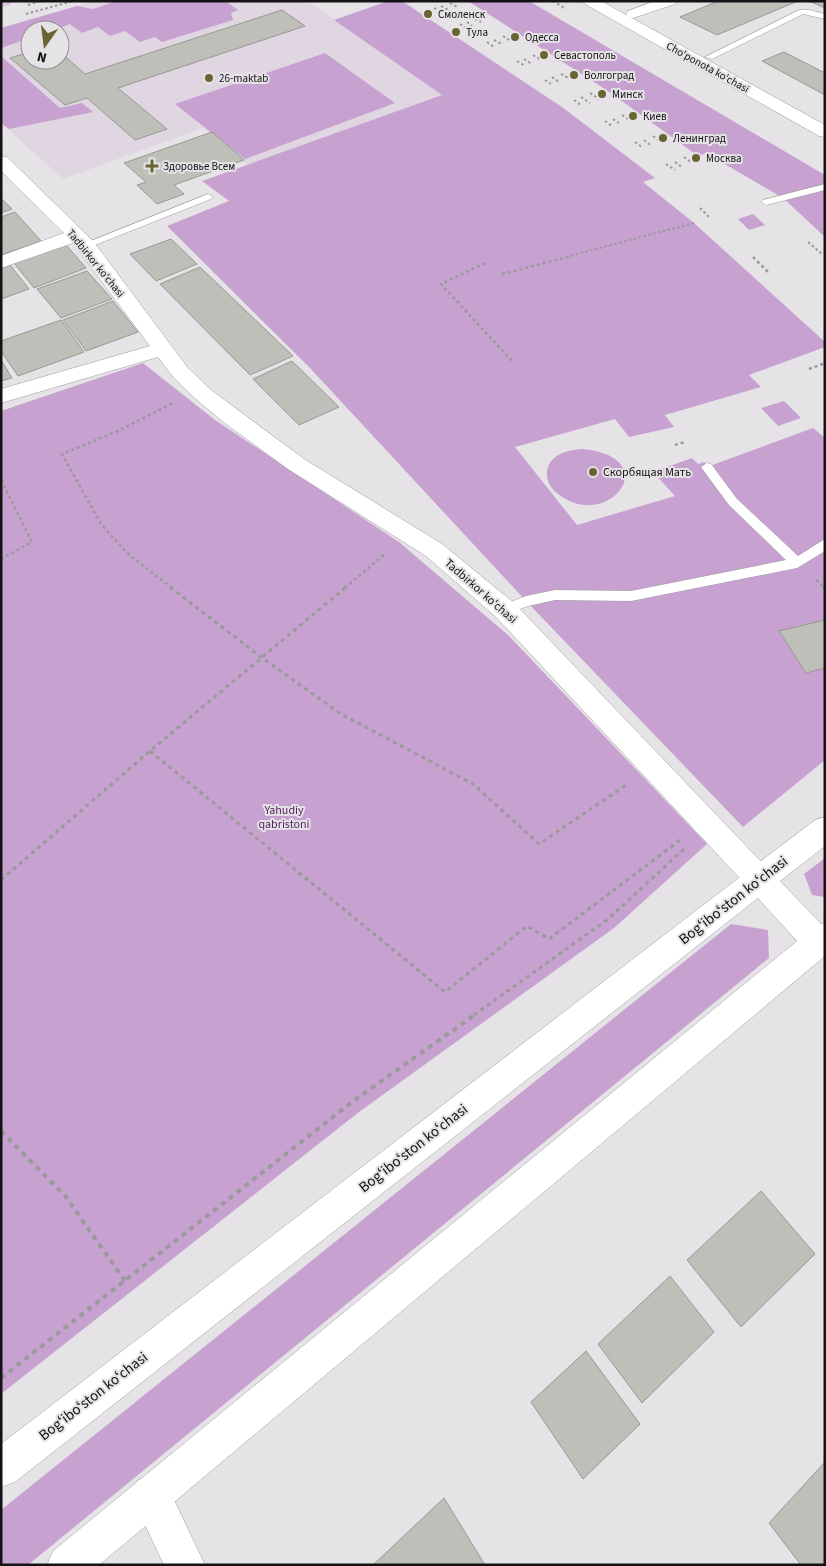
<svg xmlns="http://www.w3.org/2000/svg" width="826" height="1566" font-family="'Source Sans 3',sans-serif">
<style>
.built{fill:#dfd6e2;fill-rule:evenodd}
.green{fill:#c7a2d1}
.building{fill:#bfbfb9;stroke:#999893}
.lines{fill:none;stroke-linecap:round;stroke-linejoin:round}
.lane-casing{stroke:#9f9ca0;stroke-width:1}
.street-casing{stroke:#9f9ca0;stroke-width:1}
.secondary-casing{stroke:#9f9ca0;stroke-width:1}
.primary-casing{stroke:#c2c1c2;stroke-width:1}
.path-far3{stroke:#9b999c;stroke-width:2;stroke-dasharray:2.5 2.5;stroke-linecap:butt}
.path-far2{stroke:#9b999c;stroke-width:2.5;stroke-dasharray:3 3;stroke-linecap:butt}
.path-far1{stroke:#9b999c;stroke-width:3;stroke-dasharray:4 4;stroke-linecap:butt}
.path{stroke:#9b999c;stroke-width:4;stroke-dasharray:5 5;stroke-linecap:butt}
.lane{fill:#fff;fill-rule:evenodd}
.street{fill:#fff;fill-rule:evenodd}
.secondary{fill:#fff;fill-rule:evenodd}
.primary{fill:#e6bef1;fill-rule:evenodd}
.poi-dot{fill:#696431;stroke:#e6e3e7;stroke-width:2}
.labels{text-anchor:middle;stroke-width:4;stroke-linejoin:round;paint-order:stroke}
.far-poi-label{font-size:11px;fill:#141214;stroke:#e6e3e7;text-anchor:start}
.far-street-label{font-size:11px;fill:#141214;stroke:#e6e3e7}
.poi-label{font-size:12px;fill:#141214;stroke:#e6e3e7;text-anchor:start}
.street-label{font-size:12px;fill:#141214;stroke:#e6e3e7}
.park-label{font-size:12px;fill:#4f1e5c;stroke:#e6e3e7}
.near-street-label{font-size:15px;fill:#141214;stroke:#e6e3e7}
</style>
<rect width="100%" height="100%" fill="#e6e3e7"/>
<path class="built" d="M93,1h215l134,94 -194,70 -45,-37 -140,51 -62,-56v-95zM30,30h30v30h-30z"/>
<path class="green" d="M117,1h108l13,9 -7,3 2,7 -71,22 -7,-5 -15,5 -15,-11 -15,5 -12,-9 -16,6 -12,-9 -16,6h-24v8l-29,10v-20l76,-22 16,3z
M388,1h14l160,106 93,71 -12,4 51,41 131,119v5l-76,28 12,12 -96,28 9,12 -45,10 -14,-18 -100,28 62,78 98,-29 -22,-24 39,-14 6,6 6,-2 3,5 106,-39 12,10v322l-82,67 -217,-226 -216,-233 -143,-142 62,-25 -27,-20 240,-86 -108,-75z
M468,1h61l296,174v62l-42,-39 -77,-45 -8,3 -90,-65z
M325,53l70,50 -150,56 -70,-55z
M1,56l59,52 22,-5 11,9 -84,17 -8,-6z
M753,214l12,11 -16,5 -11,-11z
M143,363l72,57 184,122 110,94 198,208 -93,84 -255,184 -358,282v-983z
M784,401l17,17 -23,8 -17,-18z
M583,449c84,9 24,84 -25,45 -7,-5 -12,-13 -11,-23 3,-17 21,-21 36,-22z
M825,858v39l-13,-2 -8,-21z
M731,924l37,6 1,28 -741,607h-27v-55z"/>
<path class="building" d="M718,1h80l-81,34 -37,-18z
M809,1h16v7z
M282,10l23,16 -187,62 49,41 -32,11 -48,-42 -22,7 -55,-47 20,-6v8h30v-8l25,22z
M784,52l41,21v22l-63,-34z
M212,132l32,28 -70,25 10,9 -27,10 -20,-19 9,-3 -22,-19z
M1,198l11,11 -11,4z
M15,212l26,29 -40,14v-38z
M171,239l26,25 -41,17 -26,-27z
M66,245l20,23 -52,20 -20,-25z
M10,265l19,24 -28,10v-31z
M200,267l93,89 -43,19 -90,-91z
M87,271l25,28 -51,19 -24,-29z
M113,301l25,31 -52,19 -23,-31z
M61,320l23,32 -66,24 -17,-25v-10z
M1,360l11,18 -11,3z
M292,361l47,46 -40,18 -46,-46z
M825,620v48l-19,5 -27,-42z
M761,1191l54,63 -74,73 -54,-67z
M670,1276l44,56 -72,71 -44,-59z
M586,1351l54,73 -57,55 -52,-77z
M825,1462v103h-24l-32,-42z
M444,1498l41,67h-112z"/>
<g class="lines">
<g class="lane-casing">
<path id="lane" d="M799,10h10l16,4v5l-22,-5 -91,45 -7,-2z
M825,184v6l-59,15 -5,-3 2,-2z
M208,194l5,3 -2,2 -121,48h-8l-1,-2z
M707,463l4,1 26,35 61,57 27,-17v12l-28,17 -166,33 -76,-1 -27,6 -23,9 -5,-1 -2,-4 2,-4 26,-10 29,-6 76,1 155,-31 -57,-55 -28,-38z"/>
</g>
<g class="street-casing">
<path id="street" d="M655,1h22l-2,3 -42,14 -5,-1 -2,-3 2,-3z
M1,156l6,1 86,84 95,127 23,22 93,69 138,85 72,59 255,267 5,9 -5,9 -10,4 -10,-4 -253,-271 -70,-61 -138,-87 -62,-45 -29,-24 -23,-22 -16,-21 -157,46v-14l149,-43 -77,-103 -72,25v-12l63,-23 -63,-62z
M151,1475l14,6 40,84h-41l-33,-70 6,-14z"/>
</g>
<g class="secondary-casing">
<path id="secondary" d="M583,1h18l224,124v12l-6,-1 -234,-132z
M825,817v29l-45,35 41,43 4,-1v33l-726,609h-52l6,-14 744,-610 -39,-43 -743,584 -14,5v-43l748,-574 66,-50z"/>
</g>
<g class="primary-casing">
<path id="primary" d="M1,1h11l-2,3 -9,2z"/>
</g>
<path class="path-far3" d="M553,1l13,8
M450,3l7,4
M28,5l12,-4
M441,6l7,4
M434,8l7,4
M26,14l47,-13
M475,19l6,3
M467,22l5,4
M460,24l5,4
M503,36l8,5
M494,40l8,4
M487,42l7,5
M533,55l8,5
M524,59l8,5
M517,61l8,5
M561,74l7,4
M552,77l7,5
M545,80l6,4
M590,93l9,6
M581,97l9,6
M574,100l8,6
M622,115l6,4
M613,119l6,4
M605,121l7,5
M653,136l7,5
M644,140l6,5
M635,142l8,6
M684,157l8,6
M675,162l8,6
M666,164l9,6
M700,208l10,10
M808,242l14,12
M566,257l128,-34"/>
<path class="path-far2" d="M753,257l15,15
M485,263l-44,21 72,78
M502,274l69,-18
M809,369l16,-6
M675,445l10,-3
M1,480l31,62 -31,17
M816,580l9,8
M172,588l-45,-35 -26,-29 -39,-70 56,-23 55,-28
M345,588l40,-34"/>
<path class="path-far1" d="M170,587l91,70 80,57 132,70 66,60 87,-59
M823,587l2,1
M150,751l295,241 82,-66 22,13 131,-99
M1,880l149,-129 196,-164
M474,1015l133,-95 78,-72"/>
<path class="path" d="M1,1131l65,66 59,84
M1,1378l351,-276 124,-88"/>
<use href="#lane" class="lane"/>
<use href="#street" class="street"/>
<use href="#secondary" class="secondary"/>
<use href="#primary" class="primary"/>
</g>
<g class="poi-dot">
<circle cx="428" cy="14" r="5"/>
<circle cx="456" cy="32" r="5"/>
<circle cx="515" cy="37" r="5"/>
<circle cx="544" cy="55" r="5"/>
<circle cx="574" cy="75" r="5"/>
<circle cx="209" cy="78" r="5"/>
<circle cx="602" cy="94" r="5"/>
<circle cx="633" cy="116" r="5"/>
<circle cx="663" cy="138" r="5"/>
<circle cx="696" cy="158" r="5"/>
<path d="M149.5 158.5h5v5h5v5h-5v5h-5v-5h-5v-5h5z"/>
<circle cx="593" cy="472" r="5"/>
</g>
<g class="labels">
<g class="far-poi-label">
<text x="438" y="18">Смоленск</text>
<text x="466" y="36">Тула</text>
<text x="525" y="41">Одесса</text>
<text x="554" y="59">Севастополь</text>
<text x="584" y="79">Волгоград</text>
<text x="219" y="82">26-maktab</text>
<text x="612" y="98">Минск</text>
<text x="643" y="120">Киев</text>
<text x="673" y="142">Ленинград</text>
<text x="706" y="162">Москва</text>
<text x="163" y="170">Здоровье Всем</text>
</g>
<g class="far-street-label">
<text transform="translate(708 67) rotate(29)" y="4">Cho'ponota ko'chasi</text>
<text transform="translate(96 263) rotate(51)" y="4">Tadbirkor ko'chasi</text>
</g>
<g class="poi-label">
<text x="603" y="476">Скорбящая Мать</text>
</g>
<g class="street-label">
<text transform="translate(481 591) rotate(41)" y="4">Tadbirkor ko'chasi</text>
</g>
<g class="park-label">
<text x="284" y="814">Yahudiy<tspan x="284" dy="14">qabristoni</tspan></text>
</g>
<g class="near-street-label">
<text transform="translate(733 900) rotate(-38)" y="5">Bogʻiboʻston koʻchasi</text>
<text transform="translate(413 1148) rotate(-38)" y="5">Bogʻiboʻston koʻchasi</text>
<text transform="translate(93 1396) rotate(-38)" y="5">Bogʻiboʻston koʻchasi</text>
</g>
</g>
<rect width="826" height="1566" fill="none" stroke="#141214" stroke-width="5"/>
<g transform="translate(45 45) rotate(194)"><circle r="24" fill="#e6e3e7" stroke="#928f93"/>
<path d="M0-4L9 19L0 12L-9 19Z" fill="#696431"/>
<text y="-8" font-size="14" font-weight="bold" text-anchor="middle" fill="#141214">N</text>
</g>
</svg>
